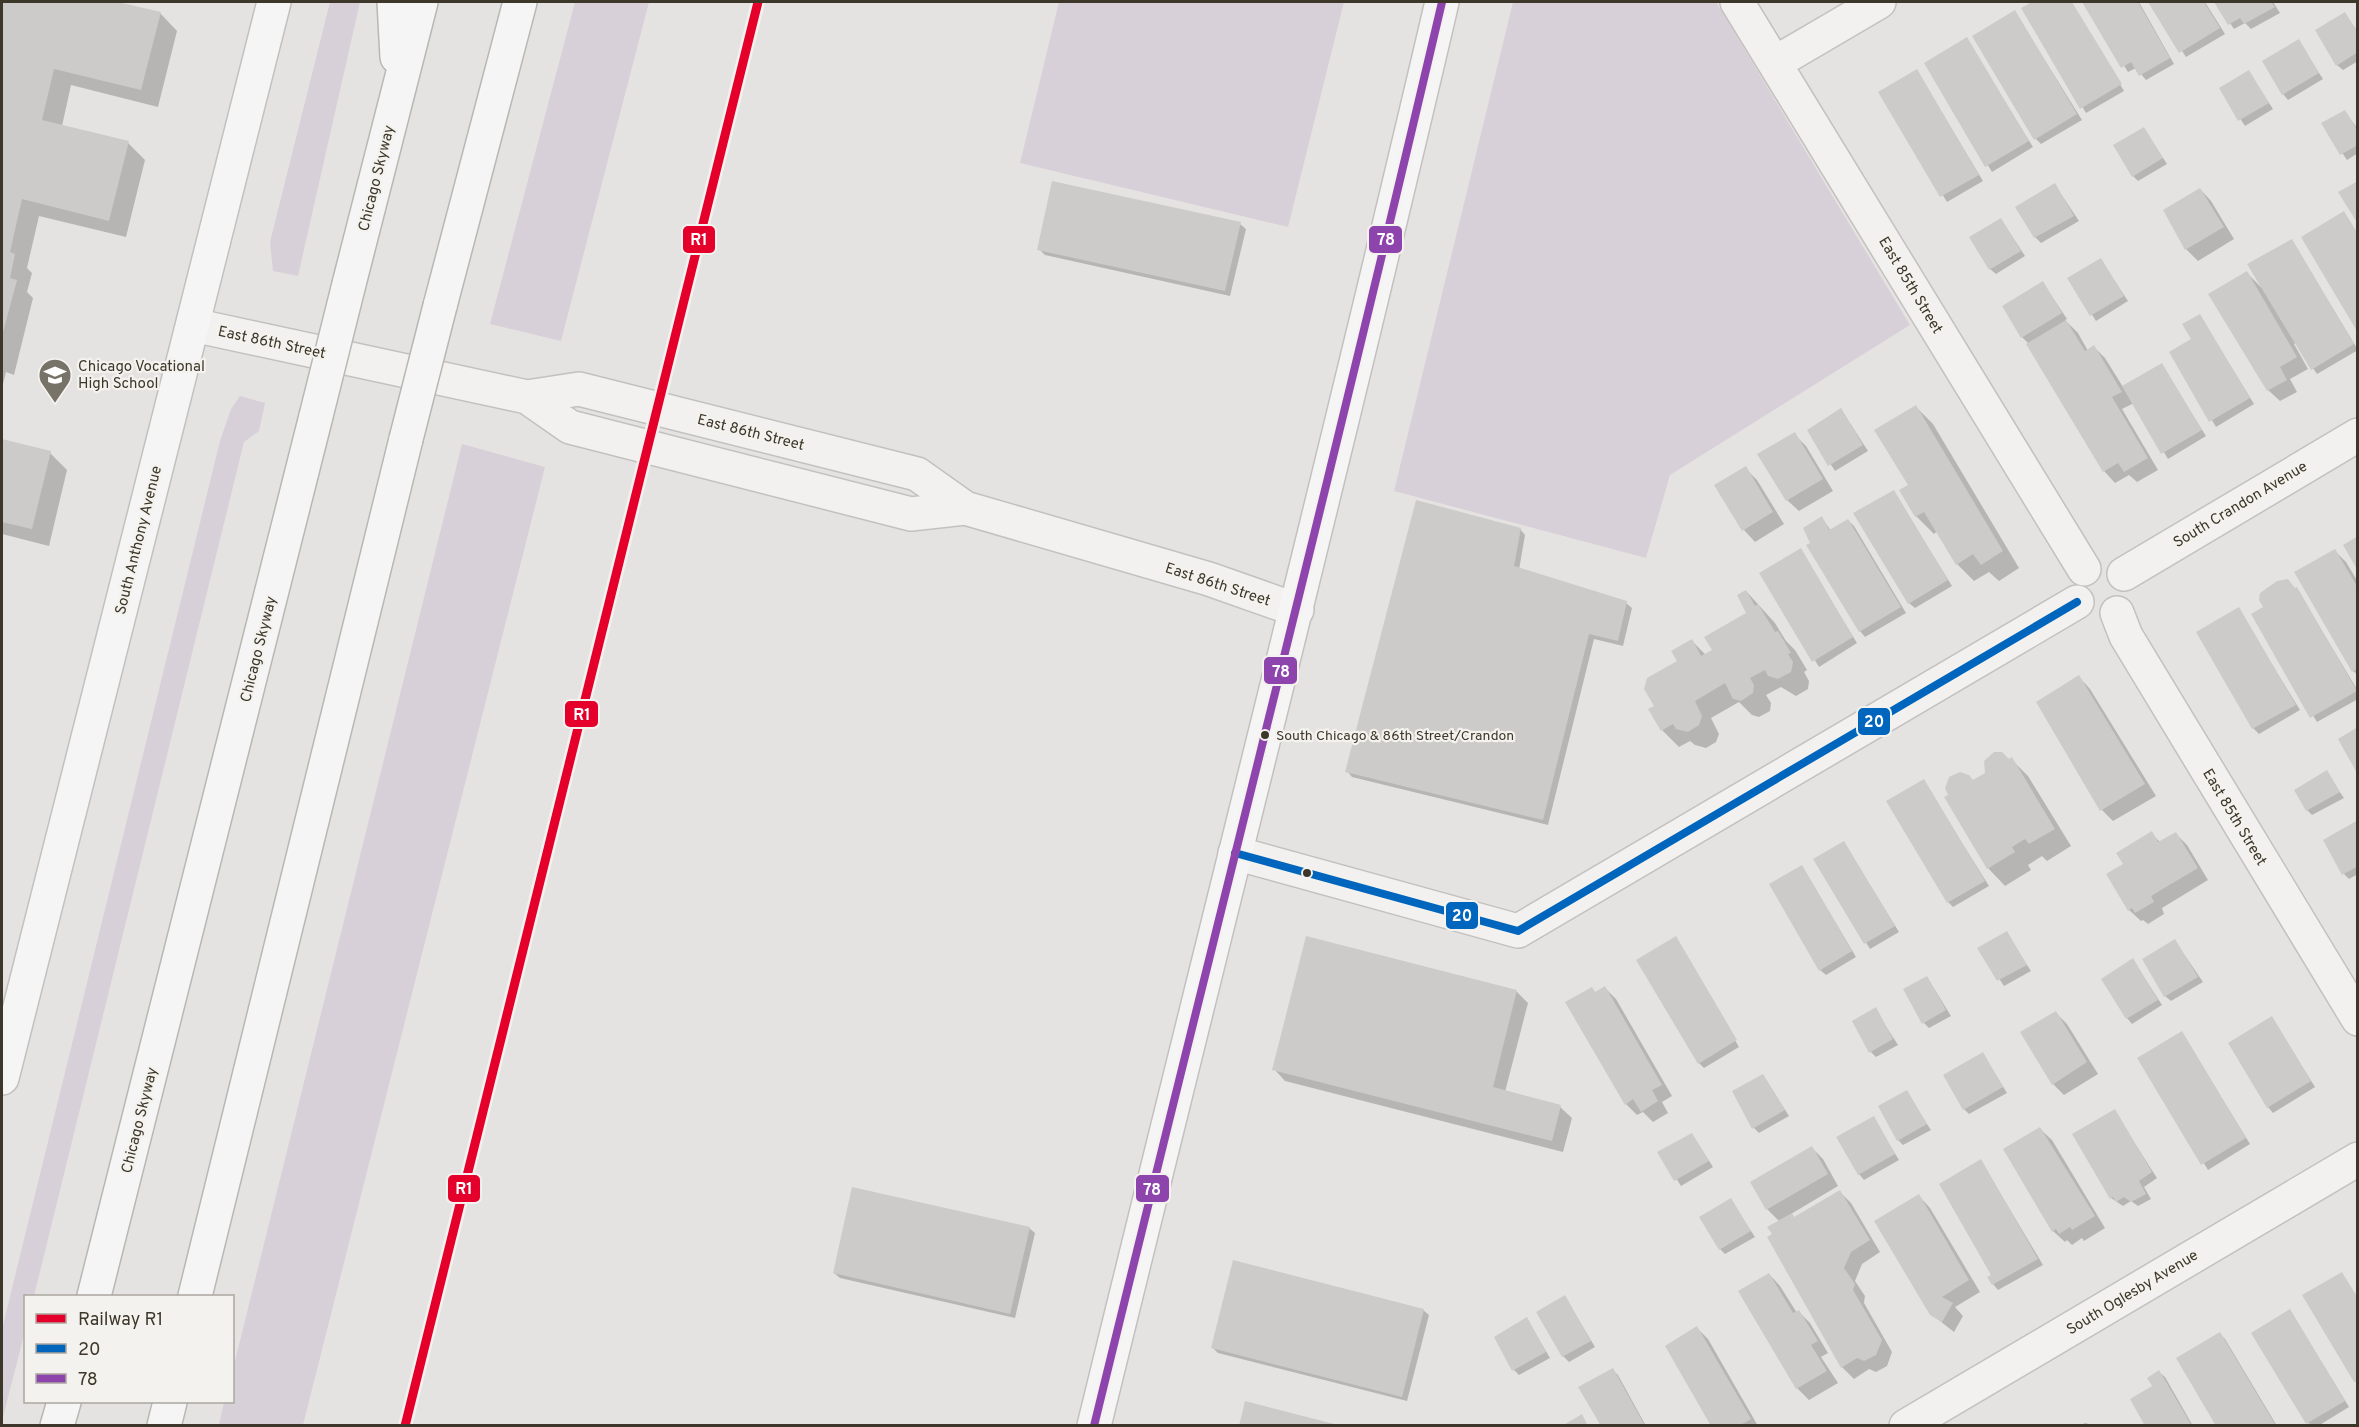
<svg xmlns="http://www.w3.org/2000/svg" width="2359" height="1427" font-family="Overpass,sans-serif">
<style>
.green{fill:#d8d0d8}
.shadow{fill:#0003}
.building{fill:#cdcbc9}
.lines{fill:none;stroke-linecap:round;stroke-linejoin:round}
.street-casing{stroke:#c3c1bf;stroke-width:36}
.secondary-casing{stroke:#c3c1bf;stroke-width:36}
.highway-casing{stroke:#b9b7b3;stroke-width:36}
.street{stroke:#f2f1ef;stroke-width:33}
.secondary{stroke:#f5f5f5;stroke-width:33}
.highway{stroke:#f5f5f5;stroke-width:33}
.highway-bridge-casing{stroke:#b9b7b3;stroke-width:36;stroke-linecap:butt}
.highway-bridge{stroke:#f5f5f5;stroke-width:33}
.bus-1-casing{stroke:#f4f2ee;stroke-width:12}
.bus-2-casing{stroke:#f4f2ee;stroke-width:12}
.bus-1{stroke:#0065bd;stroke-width:8}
.bus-2{stroke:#8e44ad;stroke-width:8}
.rail-1-casing{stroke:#f4f2ee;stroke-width:14}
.rail-1{stroke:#e4002b;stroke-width:9}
.bus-dot{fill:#3c3729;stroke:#f4f2ee;stroke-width:2}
.labels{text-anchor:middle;stroke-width:4.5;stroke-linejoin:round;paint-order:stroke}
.bus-label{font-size:14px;fill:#3c3729;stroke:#f4f2ee;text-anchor:start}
.street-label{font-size:15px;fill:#3c3729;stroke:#f4f2ee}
.poi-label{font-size:15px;fill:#3c3729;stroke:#f4f2ee;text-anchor:start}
.line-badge{stroke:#f4f2ee;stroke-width:2}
.badge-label{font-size:16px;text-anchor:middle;font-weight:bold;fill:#fff}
</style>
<rect width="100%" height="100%" fill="#e5e3e1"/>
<path class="green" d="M330,2h30l-62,274 -25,-5 -3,-29z
M575,2h74l-88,339 -71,-17z
M1059,2h285l-56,225 -268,-64z
M1513,2h203l194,323 -240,150 -24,83 -252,-67z
M240,396l25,7 -6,28 -15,11 -210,854h-8l-1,35 -23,90v-92l218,-888 11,-32z
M462,444l83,23 -242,958h-84l5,-23h8l1,-33z"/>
<path class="shadow" d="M2,2h109l49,11 17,18 -19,76 -87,-22 -9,41 66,17 17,17 -19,77 -87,-21 -12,52 5,5 -5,19 6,6 -19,77 -8,-3 -4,16z
M2035,2h35l54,89 -38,22 -63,-105z
M2084,2h55l35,62 -28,16 -10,-12 -8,4z
M2150,2h55l20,32 -39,23z
M2216,2h57l7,11 -29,16 -6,-6 -11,6z
M2015,12l67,108 -41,24 -5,-5z
M2345,14l13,18v29l-15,9 -6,-5z
M1966,39l67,108 -41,25 -66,-109z
M2298,41l25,38 -35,21 -5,-6z
M1917,71l66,110 -36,21 -67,-109z
M2249,72l24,37 -28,17 -24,-37z
M2345,112l13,17v24l-11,7 -24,-36z
M2144,129l23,35 -29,17 -5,-5z
M2055,185l24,36 -38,22 -6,-6z
M2200,189l11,12 23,38 -36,22 -12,-12z
M2001,219l24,37 -29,18 -6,-5z
M1240,224l6,5 -16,67 -185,-41 -6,-6z
M2292,241l66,109 -41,24 -21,-31 -2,1 14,25 -18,10 7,13 -17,9 -12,-11 -21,-117 15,15z
M2101,260l27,41 -32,20 -27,-43z
M2043,283l24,36 -2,1 13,13 10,18 6,-4 11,11 18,29 38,-22 45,71 -38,23 -34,-56 -12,6 36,61 -21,12 -8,-7 -14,8 -11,-12 -75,-127 -7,-7z
M2200,316l54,88 -38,23 -45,-75 22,-13z
M1916,407l17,17 86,144 -20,13 -10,-9 -15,9 -17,-17 -20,-33 -3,3 -18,-18 -15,-25 9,-5z
M1841,409l27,42 -33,20 -26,-41z
M1794,434l12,12 27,45 -34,20 -12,-11z
M2,440l48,13 17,17 -18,76 -47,-12z
M1745,468l12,12 27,44 -29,18 -11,-12 -28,-44z
M1893,491l59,95 -37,22 -6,-5z
M1822,518l9,13 17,-11 6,6 52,87 -41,24 -5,-6 -51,-86 3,-2z
M1520,529l5,6 -6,35 107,33 6,5 -9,38 -29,-7 -46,186 -196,-48 -5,-6z
M1800,550l57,93 -38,24 -58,-94z
M2334,550l12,12 12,20v93l-5,-4z
M2297,589l61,102v8l-41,23 -64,-107z
M1746,591l29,32 11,18 9,9 12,20 -3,2 5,9 -1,8 -12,7 -15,-9 -15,8 5,8 -1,8 -11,6 -7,-2 -13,-13 -28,16 8,16 -3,8 -10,6 -11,-3 -5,-4 -11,6 -17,-17 -6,-23 36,-66 14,14 8,-5 34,-36z
M2238,609l62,101 -41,24 -6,-6z
M2079,677l11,12 66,107 -43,25 -11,-11z
M2011,759l17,17 43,70 -24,15 -5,-5 -14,9 3,5 -26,16 -17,-18 -16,-86z
M2326,772l18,26 -32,17 -5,-5z
M1923,781l66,105 -36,21 -5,-5z
M2358,821v53l-9,5 -5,-5z
M2151,833l9,9 16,-8 11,11 21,35 -46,28 2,6 -16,10 -5,-4 -2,1 -12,-11 -4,-46z
M1844,843l55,89 -29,17 -55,-89z
M1802,866l54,91 -30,18 -6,-5z
M2006,933l25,38 -27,15 -25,-38z
M1307,937l210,55 11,11 -23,89 55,15 12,11 -9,34 -278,-71 -11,-12z
M2175,941l28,41 -32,19 -6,-5z
M1677,942l62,105 -35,21 -5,-5z
M2133,960l29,45 -30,19 -5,-6z
M1927,977l24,39 -22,12 -5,-5z
M1605,988l11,11 56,97 -10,6 6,11 -15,9 -10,-10 -6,3 -11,-11 -34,-115 4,4z
M1875,1009l23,36 -22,12 -5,-5z
M2056,1013l11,11 31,50 -34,21 -11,-11z
M2272,1018l43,69 -42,26 -5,-6z
M2182,1033l68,111 -42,26 -68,-112z
M1983,1054l24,39 -38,21 -5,-5z
M1763,1075l26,41 -30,17 -5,-5z
M1906,1092l25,38 -28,15 -5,-5z
M2114,1111l43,67 -13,9 7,12 -13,7 -7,-5 -8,5 -12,-8z
M1873,1118l26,42 -35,20 -5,-6z
M2040,1129l12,11 53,88 -21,13 -2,-3 -10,7 -5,-5 -2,2 -12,-11z
M1692,1134l21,33 -32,19 -21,-33z
M1812,1148l11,11 15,27 -47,28 4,4 45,-26 11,11 29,49 -18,12 -7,17 10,15 -1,7 28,49 -5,14 -11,6 -7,-3 -15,10 -12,-12 -68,-132 6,-13 -13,-13 -15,-27z
M1981,1161l62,104 -45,25 -5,-6z
M1919,1196l11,12 50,84 -25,15 8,9 -9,16 -23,-18z
M1730,1199l25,38 -30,17 -5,-5z
M1029,1228l6,5 -20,85 -175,-40 -6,-5z
M1769,1274l11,12 17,27 2,-1 11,11 18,30 -7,4 17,26 -29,17 -12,-12 -57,-97z
M1565,1297l30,50 -26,15 -6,-6z
M1423,1310l6,5 -22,86 -189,-48 -5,-5z
M2290,1310l59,97 -31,19 -11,-3z
M1527,1319l23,39 -31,17 -5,-5z
M1697,1328l11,11 50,87h-45z
M2219,1333l6,6 52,87h-59z
M1612,1370l6,5 28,51h-43z
M2159,1372l6,5 28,49h-46z
M2085,1423l8,2 1,1h-14z"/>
<path class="building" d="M2,2h116l43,10 -20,78 -87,-21 -12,51 87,21 -20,80 -87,-22 -12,53 5,2 -5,24 7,2 -15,56z
M2032,2h40l50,82 -42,25 -59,-101z
M2082,2h56l32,56 -31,18 -8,-14 -10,6z
M2148,2h56l16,26 -41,25z
M2214,2h57l4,5 -31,17 -4,-6 -12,7z
M2015,10l62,104 -43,26 -62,-104z
M2345,12l13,21v19l-22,14 -21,-36z
M1967,37l62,104 -44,26 -61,-104z
M2299,39l20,34 -37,22 -20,-34z
M1917,69l62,106 -39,22 -62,-105z
M2249,70l20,33 -31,18 -19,-33z
M2345,110l13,21v14l-18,10 -19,-32z
M2144,127l19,31 -31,19 -19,-32z
M1052,181l189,41 -16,69 -188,-41z
M2358,181v43l-20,-32z
M2055,183l19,33 -40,22 -19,-31z
M2200,188l24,39 -39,23 -22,-40z
M2344,211l14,23v99l-57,-96z
M2001,218l20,33 -32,19 -20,-33z
M2292,239l62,105 -43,26 -64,-106z
M2101,258l23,38 -34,20 -23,-38z
M2247,271l50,86 -17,10 7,13 -20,11 -59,-97z
M2043,281l19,32 -41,25 -19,-32z
M2200,314l50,84 -41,24 -40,-70 22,-13 -9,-15z
M2066,320l19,31 9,-6 28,47 -10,5 36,61 -24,14 -6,-9 -15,9 -77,-128z
M2162,363l40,67 -41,24 -39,-68z
M1916,405l87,146 -22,14 -8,-11 -17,11 -32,-53 -9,5 -16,-27 9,-5 -34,-55z
M1841,408l22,37 -35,21 -21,-36z
M1795,432l28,47 -37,22 -29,-47z
M2,439l49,12 -19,78 -30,-7z
M1746,466l27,46 -31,19 -28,-46z
M1894,490l54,90 -40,24 -55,-91z
M1416,500l105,28 -7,38 113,35 -9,40 -29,-7 -46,186 -198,-48z
M1822,516l7,14 19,-11 53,88 -42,25 -53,-87 4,-2 -7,-15z
M2358,536v35l-15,-26z
M1801,548l52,89 -41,25 -53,-89z
M2335,549l23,39v80l-6,4 -58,-100z
M2288,579l7,9 2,-1 60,104 -47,27 -59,-104 12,-7 -4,-7 1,-7 17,-12z
M1746,590l9,16 3,-2 17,28 3,-1 13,22 -3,1 5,8 -2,10 -13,7 -10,-3 -3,-6 -15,8 4,7 -1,8 -12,8 -8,-2 -8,-16 -30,18 7,15 -3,9 -11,7 -12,-3 -3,-5 -12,7 -13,-22 6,-3 -10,-17 3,-11 30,-17 -6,-10 21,-12 9,17 11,-6 -8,-13 42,-24 -9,-18z
M2239,607l57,98 -44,24 -56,-97z
M2079,675l66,109 -45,27 -64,-109z
M2358,727v48l-20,-36z
M1994,752h8l7,7 3,-2 43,72 -26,15 -4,-5 -13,8 3,5 -28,17 -43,-72 4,-2 -3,-7 4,-11 11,-5 9,3 4,5 12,-7 -1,-12z
M2327,770l13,22 -34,19 -12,-21z
M1924,779l61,102 -38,22 -61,-102z
M2358,820v46l-16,9 -19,-35z
M2152,831l6,11 18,-10 22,36 -47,28 3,6 -19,11 -3,-5 -4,3 -22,-37 17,-10 -7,-11z
M1844,841l51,85 -31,18 -51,-85z
M1802,865l50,86 -33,20 -50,-87z
M2007,931l20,34 -30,16 -20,-33z
M1306,936l211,54 -24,97 68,18 -9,36 -280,-71z
M1676,936l61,104 -39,24 -62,-104z
M2175,939l23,38 -34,20 -22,-38z
M2133,958l25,42 -32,19 -25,-40z
M1927,976l19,34 -24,14 -19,-35z
M1605,986l57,99 -10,5 6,11 -17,11 -8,-13 -8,6 -60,-103 27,-15 3,5z
M1876,1007l17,32 -24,14 -17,-32z
M2056,1011l31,51 -35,23 -32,-53z
M2272,1016l39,65 -44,27 -39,-65z
M2182,1031l64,107 -45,27 -64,-107z
M1983,1052l20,35 -40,23 -20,-35z
M1763,1074l22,36 -33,19 -20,-38z
M1907,1090l20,34 -30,17 -19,-35z
M2115,1109l37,63 -13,9 7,13 -15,8 -7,-5 -8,5 -3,-5 -3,2 -38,-65z
M1874,1116l21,38 -37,21 -22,-38z
M2040,1127l55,89 -23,14 -2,-3 -11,7 -3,-5 -4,3 -49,-83z
M1692,1133l17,28 -35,20 -17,-29z
M1812,1146l16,28 -62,36 -16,-28z
M1981,1159l57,100 -46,26 -5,-8 4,-2 -52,-91z
M852,1187l178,40 -20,87 -177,-41z
M1840,1190l30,50 -19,12 -7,16 11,16 -2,6 29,50 -6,15 -12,6 -7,-3 -16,10 -74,-131 5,-3 -5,-7 25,-14 2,4z
M1919,1194l50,86 -27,17 11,6 -11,19 -12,-7 -56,-94z
M1731,1198l20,33 -32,19 -20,-33z
M1233,1260l191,49 -22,88 -191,-49z
M2342,1272l16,26v83l-4,1 -52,-87z
M1769,1273l24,40 6,-3 19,31 -7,4 16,26 -31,18 -58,-98z
M1565,1295l26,46 -29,16 -26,-45z
M2290,1309l55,92 -39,23 -55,-91z
M1527,1317l19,35 -34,19 -18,-34z
M1697,1326l54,93 -12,7h-28l-46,-80z
M2220,1332l56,94h-60l-40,-68z
M1613,1368l32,58h-44l-23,-39z
M2159,1370l33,56h-47l-15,-27 22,-13 -5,-8z
M1245,1401l93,24v1h-99z
M1582,1414l6,12h-26z"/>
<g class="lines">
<g class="street-casing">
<path id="street" d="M1737,2l347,567
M1775,63l104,-61
M193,325l334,72 52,-8 338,85 48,34 -54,6 -341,-87 -43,-30
M965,508l244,71 88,31
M2124,574l234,-139
M2117,613l9,23 232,383
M1235,853l283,78 559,-329
M1906,1426l452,-267"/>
</g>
<g class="secondary-casing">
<path id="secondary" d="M2,1078l272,-1076
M1094,1426c116,-475 237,-949 348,-1424"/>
</g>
<g class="highway-casing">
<path id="highway" d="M394,2l3,55
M349,284l72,-282
M440,306l80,-304
M94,1296l222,-880
M195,1296l211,-857
M57,1426l7,-24
M164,1426l6,-24"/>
</g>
<use href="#street" class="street"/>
<use href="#secondary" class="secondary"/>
<use href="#highway" class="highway"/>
<g class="highway-bridge-casing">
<path id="highway-bridge" d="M316,416l33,-132
M406,439l34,-133"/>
</g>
<use href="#highway-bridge" class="highway-bridge"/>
<g class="bus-1-casing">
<path id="bus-1" d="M1235,853l283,78 559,-329"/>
</g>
<g class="bus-2-casing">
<path id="bus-2" d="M1094,1426c116,-475 237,-949 348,-1424"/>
</g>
<use href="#bus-1" class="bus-1"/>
<use href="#bus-2" class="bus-2"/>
<g class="rail-1-casing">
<path id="rail-1" d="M405,1426l353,-1424"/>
</g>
<use href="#rail-1" class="rail-1"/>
</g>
<defs>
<g id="school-pin" transform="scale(1.725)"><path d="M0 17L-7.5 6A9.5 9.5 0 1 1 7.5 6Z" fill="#777369" stroke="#f4f2ee"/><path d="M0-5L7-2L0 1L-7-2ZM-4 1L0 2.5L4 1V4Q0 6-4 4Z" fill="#fff"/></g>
</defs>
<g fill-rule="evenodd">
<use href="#school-pin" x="55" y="375"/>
</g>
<g class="bus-dot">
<circle cx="1265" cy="735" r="5"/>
<circle cx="1307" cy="873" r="5"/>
</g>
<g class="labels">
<g class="bus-label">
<text x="1276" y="740">South Chicago &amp; 86th Street/Crandon</text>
</g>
<g class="street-label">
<text transform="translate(376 178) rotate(-76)" y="5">Chicago Skyway</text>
<text transform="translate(1911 285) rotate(59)" y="5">East 85th Street</text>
<text transform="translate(272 342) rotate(12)" y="5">East 86th Street</text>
<text transform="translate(751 432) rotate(14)" y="5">East 86th Street</text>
<text transform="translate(2240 504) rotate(-31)" y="5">South Crandon Avenue</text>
<text transform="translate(138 540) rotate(-76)" y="5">South Anthony Avenue</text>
<text transform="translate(1218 584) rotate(18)" y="5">East 86th Street</text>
<text transform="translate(258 649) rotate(-76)" y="5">Chicago Skyway</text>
<text transform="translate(2235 817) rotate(59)" y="5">East 85th Street</text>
<text transform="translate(139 1120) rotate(-76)" y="5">Chicago Skyway</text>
<text transform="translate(2132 1292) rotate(-31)" y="5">South Oglesby Avenue</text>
</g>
<g class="poi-label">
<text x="78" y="371">Chicago Vocational<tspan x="78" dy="17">High School</tspan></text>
</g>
</g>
<g class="line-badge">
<rect x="682" y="225" width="34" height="29" rx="6" fill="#e4002b"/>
<rect x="1368" y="225" width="35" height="29" rx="6" fill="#8e44ad"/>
<rect x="1263" y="656" width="35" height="29" rx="6" fill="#8e44ad"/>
<rect x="564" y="700" width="35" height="28" rx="6" fill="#e4002b"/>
<rect x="1857" y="707" width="34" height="29" rx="6" fill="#0065bd"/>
<rect x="1445" y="901" width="34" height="29" rx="6" fill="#0065bd"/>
<rect x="447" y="1174" width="34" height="29" rx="6" fill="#e4002b"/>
<rect x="1135" y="1174" width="35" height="29" rx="6" fill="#8e44ad"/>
</g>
<g class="badge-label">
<text x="699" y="245">R1</text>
<text x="1386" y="245">78</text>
<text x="1281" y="677">78</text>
<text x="582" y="720">R1</text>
<text x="1874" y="727">20</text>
<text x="1462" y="921">20</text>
<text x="464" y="1194">R1</text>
<text x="1152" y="1195">78</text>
</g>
<rect width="2359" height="1427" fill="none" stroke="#3c3729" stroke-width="6"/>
<rect x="24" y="1295" width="210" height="108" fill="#f4f2ee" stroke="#aaa79f" stroke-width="1.5"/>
<rect x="36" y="1314" width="30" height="9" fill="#e4002b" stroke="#aaa79f" stroke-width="1.5"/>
<text x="78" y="1325" font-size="18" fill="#3c3729">Railway R1</text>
<rect x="36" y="1344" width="30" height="9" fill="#0065bd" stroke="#aaa79f" stroke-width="1.5"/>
<text x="78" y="1355" font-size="18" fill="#3c3729">20</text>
<rect x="36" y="1374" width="30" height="9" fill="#8e44ad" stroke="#aaa79f" stroke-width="1.5"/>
<text x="78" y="1385" font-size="18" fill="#3c3729">78</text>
</svg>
